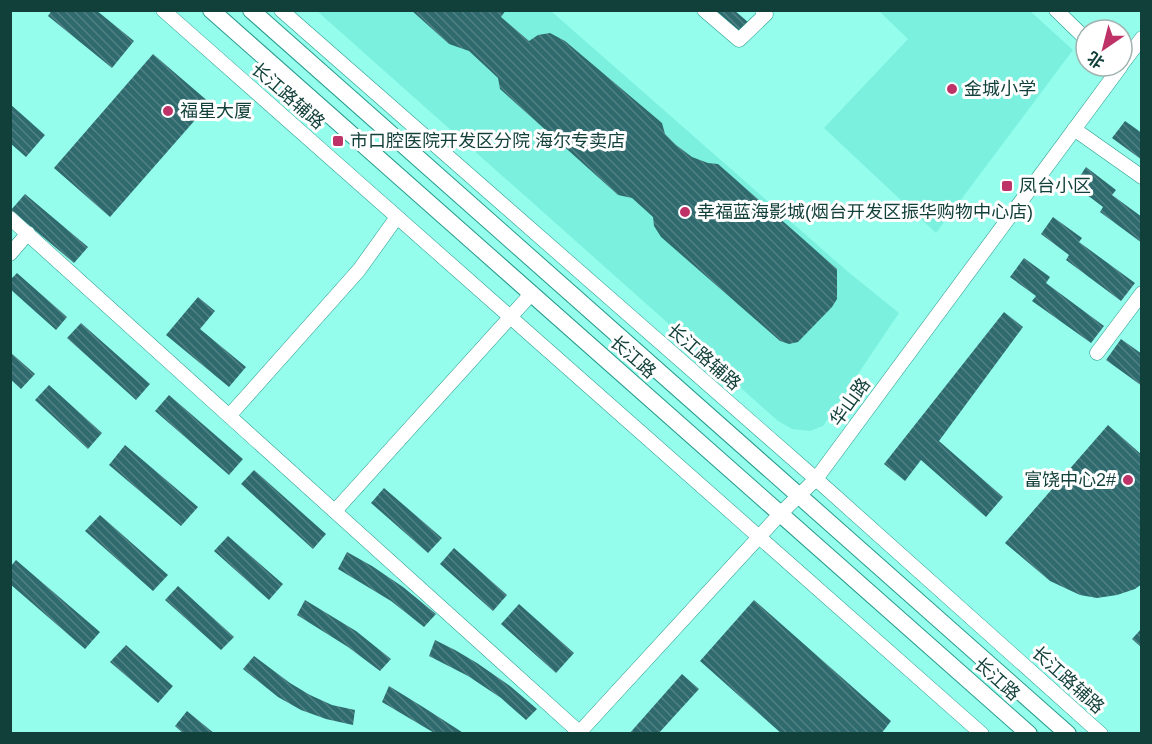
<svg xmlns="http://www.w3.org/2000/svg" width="1152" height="744" font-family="Arial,'Noto Sans SC',sans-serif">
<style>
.built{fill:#7cf0df}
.building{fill:url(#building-back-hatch)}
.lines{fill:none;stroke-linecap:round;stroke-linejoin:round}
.minor-casing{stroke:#289b8c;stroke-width:15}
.major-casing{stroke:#289b8c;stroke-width:18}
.minor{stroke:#fff;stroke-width:14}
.major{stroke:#fff;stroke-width:16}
.poi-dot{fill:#be3268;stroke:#fff;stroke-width:2}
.labels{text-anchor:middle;stroke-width:6;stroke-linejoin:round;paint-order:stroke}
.poi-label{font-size:18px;fill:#113f39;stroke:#fff;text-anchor:start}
.street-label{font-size:18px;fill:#113f39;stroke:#fff}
</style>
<defs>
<pattern id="building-back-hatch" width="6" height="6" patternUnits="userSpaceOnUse" patternTransform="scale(1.5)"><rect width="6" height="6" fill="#2f6a6e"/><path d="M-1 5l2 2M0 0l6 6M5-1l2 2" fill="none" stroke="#518184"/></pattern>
</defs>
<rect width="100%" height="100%" fill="#94fdec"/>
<path class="built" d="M317,11h234l296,260 52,42 -76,113 -13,5 -18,-2 -14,-8z
M879,11h151l43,39 -137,183 -112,-105 84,-89z"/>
<path class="building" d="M52,10h44l38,31 -22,27 -64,-52z
M411,10h95l-5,7 28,24 9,-6 12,-2 15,8 97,82 3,11 11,11 16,12 16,6 10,1 119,105v30l-5,8 -34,35 -9,2 -9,-3 -119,-104 -7,-11 -1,-9 -21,-19 -14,-3 -118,-106 -2,-11 -29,-27 -20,-7z
M699,10h35l22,19 -15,17z
M153,54l57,49 -100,114 -56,-49z
M10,104l35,31 -19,22 -16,-14z
M1125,121l17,12v27l-30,-22z
M1086,167l30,23 -4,5 30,22v26l-42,-31 3,-5 -29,-22z
M25,194l63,53 -14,16 -63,-53z
M1053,217l29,21 -3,4 56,41 -14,18 -55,-41 3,-5 -28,-21z
M1024,258l26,19 -4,6 58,43 -13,17 -59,-42 4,-5 -26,-19z
M17,273l50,44 -11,13 -46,-41v-9z
M198,297l17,14 -15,18 46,38 -17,20 -63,-52z
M1004,312l19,15 -84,114 64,56 -17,20 -65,-57 -16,21 -21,-17z
M81,323l69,61 -14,16 -69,-62z
M1121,339l21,15v32l-36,-26z
M10,352l25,22 -14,15 -11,-10z
M49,385l53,48 -14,16 -53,-49z
M169,395l74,64 -14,16 -74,-64z
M1108,425l34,30v129l-7,5 -18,6 -20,3 -17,-3 -30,-14 -45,-38z
M125,445l73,62 -17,19 -72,-61z
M254,470l72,64 -13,15 -72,-65z
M384,488l58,50 -14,15 -57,-50z
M100,515l68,60 -15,16 -68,-60z
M228,536l55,48 -14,16 -55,-49z
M454,548l53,47 -14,16 -53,-47z
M347,552l25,14 31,21 33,27 -12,13 -33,-26 -53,-32z
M16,560l84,72 -15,17 -75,-65v-17z
M178,586l56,51 -13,13 -56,-50z
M305,600l51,31 35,28 -11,12 -32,-24 -51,-32z
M754,600l137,121 -10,13h-99l-82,-73z
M519,604l55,49 -18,20 -55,-49z
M1142,628v20l-10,-9z
M435,640l20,10 22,13 33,23 27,23 -11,11 -25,-22 -33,-22 -39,-20z
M126,645l47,41 -15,17 -48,-41z
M254,656l36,27 20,12 22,10 23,5 -2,15 -27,-6 -25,-9 -23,-13 -35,-28z
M682,674l17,15 -41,45h-29z
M389,686l34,21 42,27h-29l-54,-32z
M187,711l28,23h-31l-9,-8z"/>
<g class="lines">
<g class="minor-casing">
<path id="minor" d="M163,10l819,724
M281,10l535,469 285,255
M704,10l35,30 27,-26 -4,-4
M1056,10l30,29
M1122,64l20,-26
M1074,129l68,48
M10,218l569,514
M10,254l18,-21
M1097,353l45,-60
M229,416l130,-146 38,-53
M335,511l197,-218
M578,734l203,-221 35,-34 305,-413"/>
</g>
<g class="major-casing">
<path id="major" d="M211,10l818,724
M251,10l817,724"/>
</g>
<use href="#minor" class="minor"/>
<use href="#major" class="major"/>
</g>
<g class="poi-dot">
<circle cx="952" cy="89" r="6"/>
<circle cx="168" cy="111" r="6"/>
<rect x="332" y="135" width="12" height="12" rx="3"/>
<rect x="1001" y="180" width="12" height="12" rx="3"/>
<circle cx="685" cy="212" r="6"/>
<circle cx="1128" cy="480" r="6"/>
</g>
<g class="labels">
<g class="poi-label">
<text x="964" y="95">金城小学</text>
<text x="180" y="117">福星大厦</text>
<text x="350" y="147">市口腔医院开发区分院 海尔专卖店</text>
<text x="1019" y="192">凤台小区</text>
<text x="697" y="218">幸福蓝海影城(烟台开发区振华购物中心店)</text>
<text x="1116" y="486" text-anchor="end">富饶中心2#</text>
</g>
<g class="street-label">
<text transform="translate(288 96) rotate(41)" y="6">长江路辅路</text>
<text transform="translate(633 357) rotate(41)" y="6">长江路</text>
<text transform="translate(704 357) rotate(41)" y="6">长江路辅路</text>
<text transform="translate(850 402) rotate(-54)" y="6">华山路</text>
<text transform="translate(997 679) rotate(42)" y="6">长江路</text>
<text transform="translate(1068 680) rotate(42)" y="6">长江路辅路</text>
</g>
</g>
<rect width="1152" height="744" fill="none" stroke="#113f39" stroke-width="24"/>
<g transform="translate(1104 48) rotate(215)"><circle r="28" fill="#ffffff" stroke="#a0b2b0" stroke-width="1.5"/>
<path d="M0-4.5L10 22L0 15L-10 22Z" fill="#be3268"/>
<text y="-9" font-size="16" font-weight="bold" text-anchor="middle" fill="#113f39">北</text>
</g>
</svg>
